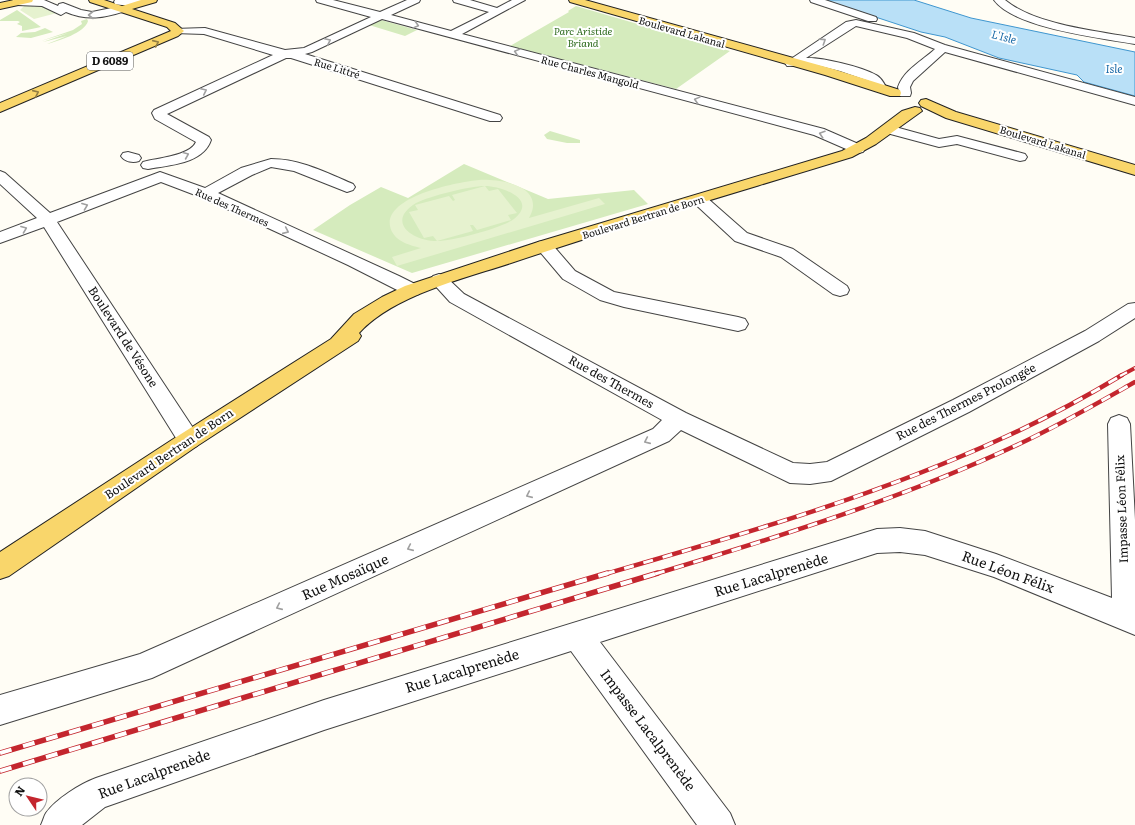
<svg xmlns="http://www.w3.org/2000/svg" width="1135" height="825" font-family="Literata,serif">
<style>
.green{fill:#d5ebbd}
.pitch{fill:#e6f2cf;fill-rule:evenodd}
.water{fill:#b9e0f7;stroke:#3f96cf}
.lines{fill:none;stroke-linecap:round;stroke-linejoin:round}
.minor-casing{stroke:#444;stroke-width:2}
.major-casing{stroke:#222;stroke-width:2}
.minor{fill:#fff;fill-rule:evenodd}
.major{fill:#f9d66b;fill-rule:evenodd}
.rail-far2-casing{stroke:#c4262e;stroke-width:4}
.rail-far1-casing{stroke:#c4262e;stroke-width:4.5}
.rail-casing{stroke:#c4262e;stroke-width:5.5}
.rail-far2{stroke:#fff;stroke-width:2.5;stroke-dasharray:8;stroke-linecap:butt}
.rail-far1{stroke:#fff;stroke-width:3;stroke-dasharray:10;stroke-linecap:butt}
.rail{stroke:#fff;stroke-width:4;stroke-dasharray:12;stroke-linecap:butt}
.oneway{stroke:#a0a0a0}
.oneway2{stroke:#917d42}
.labels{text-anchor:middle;stroke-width:4;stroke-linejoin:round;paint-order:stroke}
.far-park-label{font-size:10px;font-style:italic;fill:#2f6b1f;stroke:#fff}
.far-street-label{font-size:10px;fill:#111;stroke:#fff}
.far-water-label{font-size:11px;font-style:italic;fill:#1768a6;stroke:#fff}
.shield{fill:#fff;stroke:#585858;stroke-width:1}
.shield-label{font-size:11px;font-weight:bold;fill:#111}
.street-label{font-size:12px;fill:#111;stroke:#fff}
.near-street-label{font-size:14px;fill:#111;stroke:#fff}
</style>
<rect width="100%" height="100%" fill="#fffdf5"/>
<path class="green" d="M576,6l154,45 -54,38 -166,-43 59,-34 -1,-1z
M17,10l24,17 -19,4v-5l-5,-2 3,-2 -2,-1h-18v-1z
M87,19l1,2c-3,12 -30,20 -41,23l20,-8 -24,6 25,-9 -27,8 32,-11 9,-6 -1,-3z
M381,20l36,10 -12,6 -36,-11z
M45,28l8,4 -22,6 -15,-1 5,-4 14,-1z
M550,131l30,9v3h-13l-20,-4 -3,-4z
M464,164l84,35 86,-9 14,14 -236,69 -99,-43 37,-25 31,-18 27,11z"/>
<path class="pitch" d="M30,4l4,3 9,-2 14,8 -23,6 -14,-9 5,-5z
M479,180c16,-1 55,3 54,26 0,4 -2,8 -4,12l70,-20 6,6 -208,62 -5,-9 29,-9c-12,-3 -28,-7 -31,-22 -5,-30 68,-44 89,-46zM485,186c16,0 54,13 29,33 -12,9 -61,22 -77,22l36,-10 -3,-6h3l4,5 34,-10 -3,-5 9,-2 -19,-24 -9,2 -4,-5 -33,9 3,5 -2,1 -4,-5 -34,9 3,5 -9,2 15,26 9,-2 4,5c-24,0 -52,-19 -21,-38 14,-7 53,-17 69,-17z"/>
<path class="water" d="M824,0h90l57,18 164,34v44l-51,-14 -7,-7 -78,-17 -54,-21 -24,-5z"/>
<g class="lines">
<g class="minor-casing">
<path id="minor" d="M13,0h31l14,6 1,-2 4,-1 18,7 11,2 29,-6 5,3 -1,2c-21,7 -38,10 -59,1l-5,3 -19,-9 -25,-1 -4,-1 -1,-2z
M115,0h31c-5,5 -23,6 -31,4l-1,-2z
M316,0h17l47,12 27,-12h13l-1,2 -28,13 60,16 38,-19 -35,-10 -1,-2h17l27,8 15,-8h13l-63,34 362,95 39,17 2,3 -2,3 -5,1 -5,-1 -39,-17 -432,-116 -70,33 -7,2 195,61 2,3 -2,3h-10l-199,-63h-5l-119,56 42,23 2,3c-8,24 -42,25 -63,29l-5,-1 -2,-3 2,-3c14,-4 47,-6 53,-20l-41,-23 -3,-6 2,-3 119,-55 -69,-21 -30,-1 -2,-2 2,-2 31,-1 80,22 19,-2 67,-31 -54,-15z
M810,0h15l51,17 1,2 -1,2h-8l-57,-19z
M994,0h11c30,25 92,31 130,38v6c-34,-6 -121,-16 -141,-44z
M856,20l58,13 31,12 190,52v8l-190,-53 -32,29 -3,6 1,6 -1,3h-10l-2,-9c6,-17 24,-26 37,-38l-28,-11 -51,-12 -50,32c15,-1 57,9 70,17 4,2 8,8 10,12l-1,3h-10l-6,-9 -29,-10 -24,-6 -29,1 -2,-3 61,-41z
M888,125l51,14 18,-3 68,18 2,3 -2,3 -5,1 -63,-17 -18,3 -56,-15 -2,-3 2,-3z
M128,152l11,3 2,3 -2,3c-6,2 -14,1 -18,-5l2,-3z
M271,159c29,0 56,14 82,25l2,3 -2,3 -6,2 -53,-21 -23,-4 -19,8 -34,18 181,83 20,10 2,4 -2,4 -7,2 -7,-2 -57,-29 -145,-67 -42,-16 -104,40 140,212 3,6 -3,6 -8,3 -8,-3 -137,-219 -44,16v-11l37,-14 -37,-34v-13l5,2 45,40 110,-41 45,16 36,-20z
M700,195l6,2 41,36 46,16 54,37 2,4 -2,4 -7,2 -7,-2 -52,-37 -46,-16 -41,-38 -2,-3 2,-3z
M544,241l6,1 25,29 39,21 124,25 7,2 3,5 -3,5 -7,2 -114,-24 -24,-7 -37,-21 -28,-33 3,-4z
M439,274l6,2 19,18 222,119 107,50 17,1 17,-2 126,-62 132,-69 43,-27 7,-1v15l-36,23 -130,71 -138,69 -21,3 -20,-1 -109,-53 -12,11 -517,237 -152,47v-30l140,-41 513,-225 9,-9 -212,-118 -20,-22 3,-4z
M1119,415l8,3 3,6 5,96v115l-141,-58 -69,-22 -25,-3 -23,1 -277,89 130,171 5,12h-38l-126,-174 -247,79 -219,77 -23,18h-41c2,-4 3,-9 5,-12 10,-14 34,-29 50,-35l228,-78 553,-171 23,-1 25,3 71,23 116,44 -4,-174 3,-6z"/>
</g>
<g class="major-casing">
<path id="major" d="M14,0h19l-1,2 -32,7v-6z
M89,0h15l18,6 19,-6h16l-1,2 -24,7 43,14 9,8 -6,5 -178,76v-9l171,-72 -4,-4 -77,-25z
M569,0h16l248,69 67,21 1,3 -1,3h-10l-65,-21 -255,-73z
M926,99l30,13 179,53v10l-189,-57 -25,-12 -2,-3 2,-3z
M915,107l5,1 2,3 -46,33 -24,13c-114,35 -228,68 -341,106 -48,16 -117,32 -152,70l2,3 -3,5 -161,105 -188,130 -9,3v-27l181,-118 150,-95 23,-25 28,-17 23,-11 133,-44 304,-91 24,-13 36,-27z"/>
</g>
<use href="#minor" class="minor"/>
<use href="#major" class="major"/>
<g class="rail-far2-casing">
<path id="rail-far2" d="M1120,376l15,-8"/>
</g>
<g class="rail-far1-casing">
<path id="rail-far1" d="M605,574c135,-39 272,-78 400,-137 40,-18 79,-39 117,-62
M655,574c123,-37 246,-75 362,-129 41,-19 79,-41 118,-63"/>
</g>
<g class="rail-casing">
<path id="rail" d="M0,753l608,-180
M0,771l658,-198"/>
</g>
<use href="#rail-far2" class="rail-far2"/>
<use href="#rail-far1" class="rail-far1"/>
<use href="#rail" class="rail"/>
</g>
<defs><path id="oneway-chevron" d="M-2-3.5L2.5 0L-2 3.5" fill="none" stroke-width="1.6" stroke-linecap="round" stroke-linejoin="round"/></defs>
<g class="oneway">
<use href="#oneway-chevron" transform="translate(91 15) rotate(180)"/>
<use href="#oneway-chevron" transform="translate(416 25) rotate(15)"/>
<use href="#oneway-chevron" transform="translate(328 41) rotate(-25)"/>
<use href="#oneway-chevron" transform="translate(823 41) rotate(-33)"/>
<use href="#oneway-chevron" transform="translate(517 52) rotate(-165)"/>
<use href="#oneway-chevron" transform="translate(204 91) rotate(-25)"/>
<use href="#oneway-chevron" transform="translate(697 100) rotate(-165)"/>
<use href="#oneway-chevron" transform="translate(822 134) rotate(-162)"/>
<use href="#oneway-chevron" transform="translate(186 155) rotate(-23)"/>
<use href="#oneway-chevron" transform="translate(85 206) rotate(-21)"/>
<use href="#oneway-chevron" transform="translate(24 229) rotate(-21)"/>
<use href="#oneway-chevron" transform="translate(286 231) rotate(24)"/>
<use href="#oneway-chevron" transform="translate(647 441) rotate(156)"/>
<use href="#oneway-chevron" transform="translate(529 495) rotate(156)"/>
<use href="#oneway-chevron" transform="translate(410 548) rotate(156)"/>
<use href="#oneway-chevron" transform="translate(279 607) rotate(156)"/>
</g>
<g class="oneway2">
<use href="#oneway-chevron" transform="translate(156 43) rotate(-24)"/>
<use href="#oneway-chevron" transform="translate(36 93) rotate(-24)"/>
</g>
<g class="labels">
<g class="far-park-label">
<text x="583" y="35">Parc Aristide<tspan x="583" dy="12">Briand</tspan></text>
</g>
<g class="far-street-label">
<text transform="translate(682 32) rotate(16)" y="4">Boulevard Lakanal</text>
<text transform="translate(337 68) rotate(17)" y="4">Rue Littré</text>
<text transform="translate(590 72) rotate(15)" y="4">Rue Charles Mangold</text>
<text transform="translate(1043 142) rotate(17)" y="4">Boulevard Lakanal</text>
<text transform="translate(232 207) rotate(24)" y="4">Rue des Thermes</text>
<text transform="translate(643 217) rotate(-17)" y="4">Boulevard Bertran de Born</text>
</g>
<g class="far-water-label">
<text transform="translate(1004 37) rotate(14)" y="4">L'Isle</text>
<text x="1114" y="73">Isle</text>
</g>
<rect class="shield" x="87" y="52" width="46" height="18" rx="3"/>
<g class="shield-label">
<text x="110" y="65">D 6089</text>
</g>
<g class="street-label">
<text transform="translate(123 337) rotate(57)" y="4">Boulevard de Vésone</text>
<text transform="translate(611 382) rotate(29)" y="4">Rue des Thermes</text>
<text transform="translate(966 402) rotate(-27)" y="4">Rue des Thermes Prolongée</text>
<text transform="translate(169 454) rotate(-34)" y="4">Boulevard Bertran de Born</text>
<text transform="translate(1122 509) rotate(-92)" y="4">Impasse Léon Félix</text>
</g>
<g class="near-street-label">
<text transform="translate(1008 572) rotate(20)" y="5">Rue Léon Félix</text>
<text transform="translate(771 575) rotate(-17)" y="5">Rue Lacalprenède</text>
<text transform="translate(345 577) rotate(-24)" y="5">Rue Mosaïque</text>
<text transform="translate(462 671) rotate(-17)" y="5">Rue Lacalprenède</text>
<text transform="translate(648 730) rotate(53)" y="5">Impasse Lacalprenède</text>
<text transform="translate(154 774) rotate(-20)" y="5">Rue Lacalprenède</text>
</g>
</g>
<g transform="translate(28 797) rotate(305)"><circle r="19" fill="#ffffff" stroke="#a0a0a0"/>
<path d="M0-3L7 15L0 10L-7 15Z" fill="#c4262e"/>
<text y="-6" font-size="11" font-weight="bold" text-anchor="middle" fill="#111111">N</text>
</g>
</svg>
